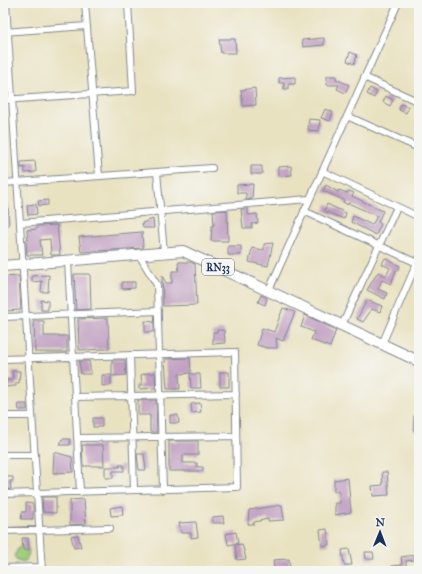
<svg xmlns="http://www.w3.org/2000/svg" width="422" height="574" font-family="'IM FELL Great Primer',serif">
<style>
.green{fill:#9fcc7a;stroke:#5d7e6c}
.building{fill:#c1a0c2}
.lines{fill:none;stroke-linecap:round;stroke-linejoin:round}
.minor-casing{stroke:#828890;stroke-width:8}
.primary-casing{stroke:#828890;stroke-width:12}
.minor{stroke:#fff;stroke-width:6}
.primary{stroke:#fff;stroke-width:10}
.labels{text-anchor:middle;stroke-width:3;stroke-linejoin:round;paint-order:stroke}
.shield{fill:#f6f6f2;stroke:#5d6b8a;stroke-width:1}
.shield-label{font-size:10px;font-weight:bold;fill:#1b2f5e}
</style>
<rect width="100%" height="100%" fill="#f6f6f2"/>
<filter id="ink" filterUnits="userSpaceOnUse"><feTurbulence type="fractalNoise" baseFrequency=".025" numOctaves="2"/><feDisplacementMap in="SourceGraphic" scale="8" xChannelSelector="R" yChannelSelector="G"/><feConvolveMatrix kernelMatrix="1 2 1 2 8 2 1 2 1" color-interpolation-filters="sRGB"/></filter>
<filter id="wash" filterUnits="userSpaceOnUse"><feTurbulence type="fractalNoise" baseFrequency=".012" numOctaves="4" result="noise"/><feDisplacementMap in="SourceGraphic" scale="16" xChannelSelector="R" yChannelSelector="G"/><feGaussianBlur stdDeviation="0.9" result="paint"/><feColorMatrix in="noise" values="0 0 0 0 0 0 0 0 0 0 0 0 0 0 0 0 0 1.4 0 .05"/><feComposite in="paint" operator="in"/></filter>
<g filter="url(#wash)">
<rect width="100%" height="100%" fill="#e9e2c1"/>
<path class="green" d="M25,546l4,3 -1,8 -4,5 -7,-2 -3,-4 5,-9z"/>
<g id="blocks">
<path class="building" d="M324,38v7l-21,2 -1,-7z
M219,39h16l1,14h-15z
M350,52l7,3 -3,9 -7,-3z
M327,76h9v3l13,6 -4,8 -8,-4 2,-4h-12z
M295,77v7h-7v5h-4v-6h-5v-5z
M255,88l1,17 -13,1 -2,-16z
M370,88l7,4 -3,6 -7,-4z
M386,96l7,4 -3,6 -7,-4z
M401,104l8,3 -3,6 -7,-3z
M325,109l8,3 -3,9 -9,-3z
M309,119l11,1 -1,11 -11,-1z
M35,161l1,11 -11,1v-6l-4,1v-6z
M251,166h11v8h-11z
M291,166l1,9 -14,1v-9z
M253,184l-1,15 -6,1v-7h-9v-8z
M326,185l12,7 1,-2 8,3 2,-2 5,2 -2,3 31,15 -5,11 3,2 -5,11 -25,-13 2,-6 19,9 5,-9 -29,-13v2l-5,-3 1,-2 -21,-9z
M3,193h4l2,32 -6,1z
M48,200v5l-9,1 -1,-5z
M36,204l1,10 -9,1 -1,-10z
M327,204l19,9 -2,6 -20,-8z
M241,209h7v6l9,-1 1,9 -6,1v4h-9z
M227,210l1,31h-17l1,-15 2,-1 -1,-14z
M153,219l1,9h-11l-1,-5z
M57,225l3,30h-9l-1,-16 -10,1 2,15h-15l-1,-15h2l-1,-10 10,-1v-3z
M142,232l1,16 -62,4 -2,-15z
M273,243l-5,23 -19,-4 3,-14 12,2v-6z
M228,246h13v9h-13z
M385,258l15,8 -2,5 -2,-1 -5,14 -9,-4 -4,9 9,4 -2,6 -18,-9 11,-18 8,4 4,-8 -8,-4z
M178,262h12l5,2 2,41 -34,1 -1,-31 4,8h6v-12h7z
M74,274h16l1,35 -15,1z
M49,275l-1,17h-7l1,-11 -10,1v-6z
M19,276l2,34 -18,1v-34z
M122,282h13v6l-13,1z
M261,295l6,3 -2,7 -7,-3z
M41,300l7,1v9h-7z
M367,300l15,6 -2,6 -8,-3 -9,13 -6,-3z
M283,308l12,4 -12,29 -7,-3 1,10h-10l-10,-3 5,-17 12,4z
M305,315l31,15 -6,17 -19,-7 3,-8 -13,-5z
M108,318l1,31 -30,1 -1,-31z
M34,321h10v15h23v16h-32z
M145,321l9,1v10h-9z
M217,330h7l1,13 -12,1v-12h4z
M190,358l1,15 -12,1 1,15h-13l-2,-30z
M112,360h13l1,15 -14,1z
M79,361h10l2,13h-10z
M12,371h8l-1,12h-3v3l-13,1v-7h10z
M220,372h9v15h-9z
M147,373h8l1,15 -17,1v-4h3l-1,-10z
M190,374h10l1,14h-10z
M102,375h9v10l-9,1z
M138,400h18l1,32h-7v-17h-12z
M200,403l1,9 -9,1 -1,-9z
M18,404h9v6h-8z
M170,415h8l1,8h-9z
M414,416h5v15h-5z
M93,418h9v9h-9z
M62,439h8v6h-10z
M169,441h29v14h-15v8h14v4h6v4h-34z
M82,445h21l1,21h-21z
M54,452l18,5 1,15 -20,1z
M137,454h7l2,16h-7z
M119,465h5v6h-11v7h-8v-11h15z
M382,472h5l2,23 -16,1 -1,-10 11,-1z
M4,477h9v4h-3l1,8 -8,1z
M348,478l3,34 -16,3v-12h5l-1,-12 -5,1v-12z
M42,497h14v16l-13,-1z
M84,499l2,25 -16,1v-25z
M26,503l7,1v15h-12l1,-7h4z
M282,505l2,15 -16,1v-2l-14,3v2h-6l1,-14z
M122,506l1,9 -12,1 -1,-8z
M223,516l1,7h-12v-6z
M196,522l2,15 -7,1v-5h-10l-2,-10z
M327,529l2,16 -7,1 -2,-16z
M236,532l2,11 -10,2 -2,-11z
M78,535l3,12 -7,1 -3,-12z
M22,538h6l1,12h-6z
M242,544l4,15 -9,1 -2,-15z
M349,549l3,16h-8l-2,-15z
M365,552h8l1,7h-8z
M415,555v5l-9,1v10h-14v-5l10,-1 -1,-8z
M289,559l1,9 -16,1 -1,-9z"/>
</g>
</g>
<g filter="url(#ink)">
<use href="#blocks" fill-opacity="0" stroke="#828890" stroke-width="1"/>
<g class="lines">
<g class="minor-casing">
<path id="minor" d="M6,3l36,568
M85,3l14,173
M3,32l84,-6
M364,77l55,25
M3,100l130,-9 -5,-88
M347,116l72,32
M322,171l97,46
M157,172l7,81
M3,183l209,-15
M304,211l113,52
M20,223l289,-24
M139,255l18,30 6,205
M68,261l12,231
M269,290l129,-287
M3,317l155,-6
M342,325l55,-118
M382,344l37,-86
M130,355l4,135
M3,359l232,-7 2,135 -234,7
M75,397l161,-3
M3,416h29
M77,438l159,-2
M3,455h32
M3,531l107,-3
M3,568l39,-1"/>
</g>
<g class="primary-casing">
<path id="primary" d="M3,266l180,-15 233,109"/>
</g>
<use href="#minor" class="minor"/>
<use href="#primary" class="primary"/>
</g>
</g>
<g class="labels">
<rect class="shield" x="202" y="259" width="32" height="16" rx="3"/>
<g class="shield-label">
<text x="218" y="271">RN33</text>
</g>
</g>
<rect width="422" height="574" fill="none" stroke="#f6f6f2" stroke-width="16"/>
<g transform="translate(380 532) rotate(1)" stroke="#f6f6f2" stroke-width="3" paint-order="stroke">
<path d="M0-3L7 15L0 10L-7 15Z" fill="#1b2f5e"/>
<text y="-6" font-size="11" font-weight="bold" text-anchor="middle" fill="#1b2f5e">N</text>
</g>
</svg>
